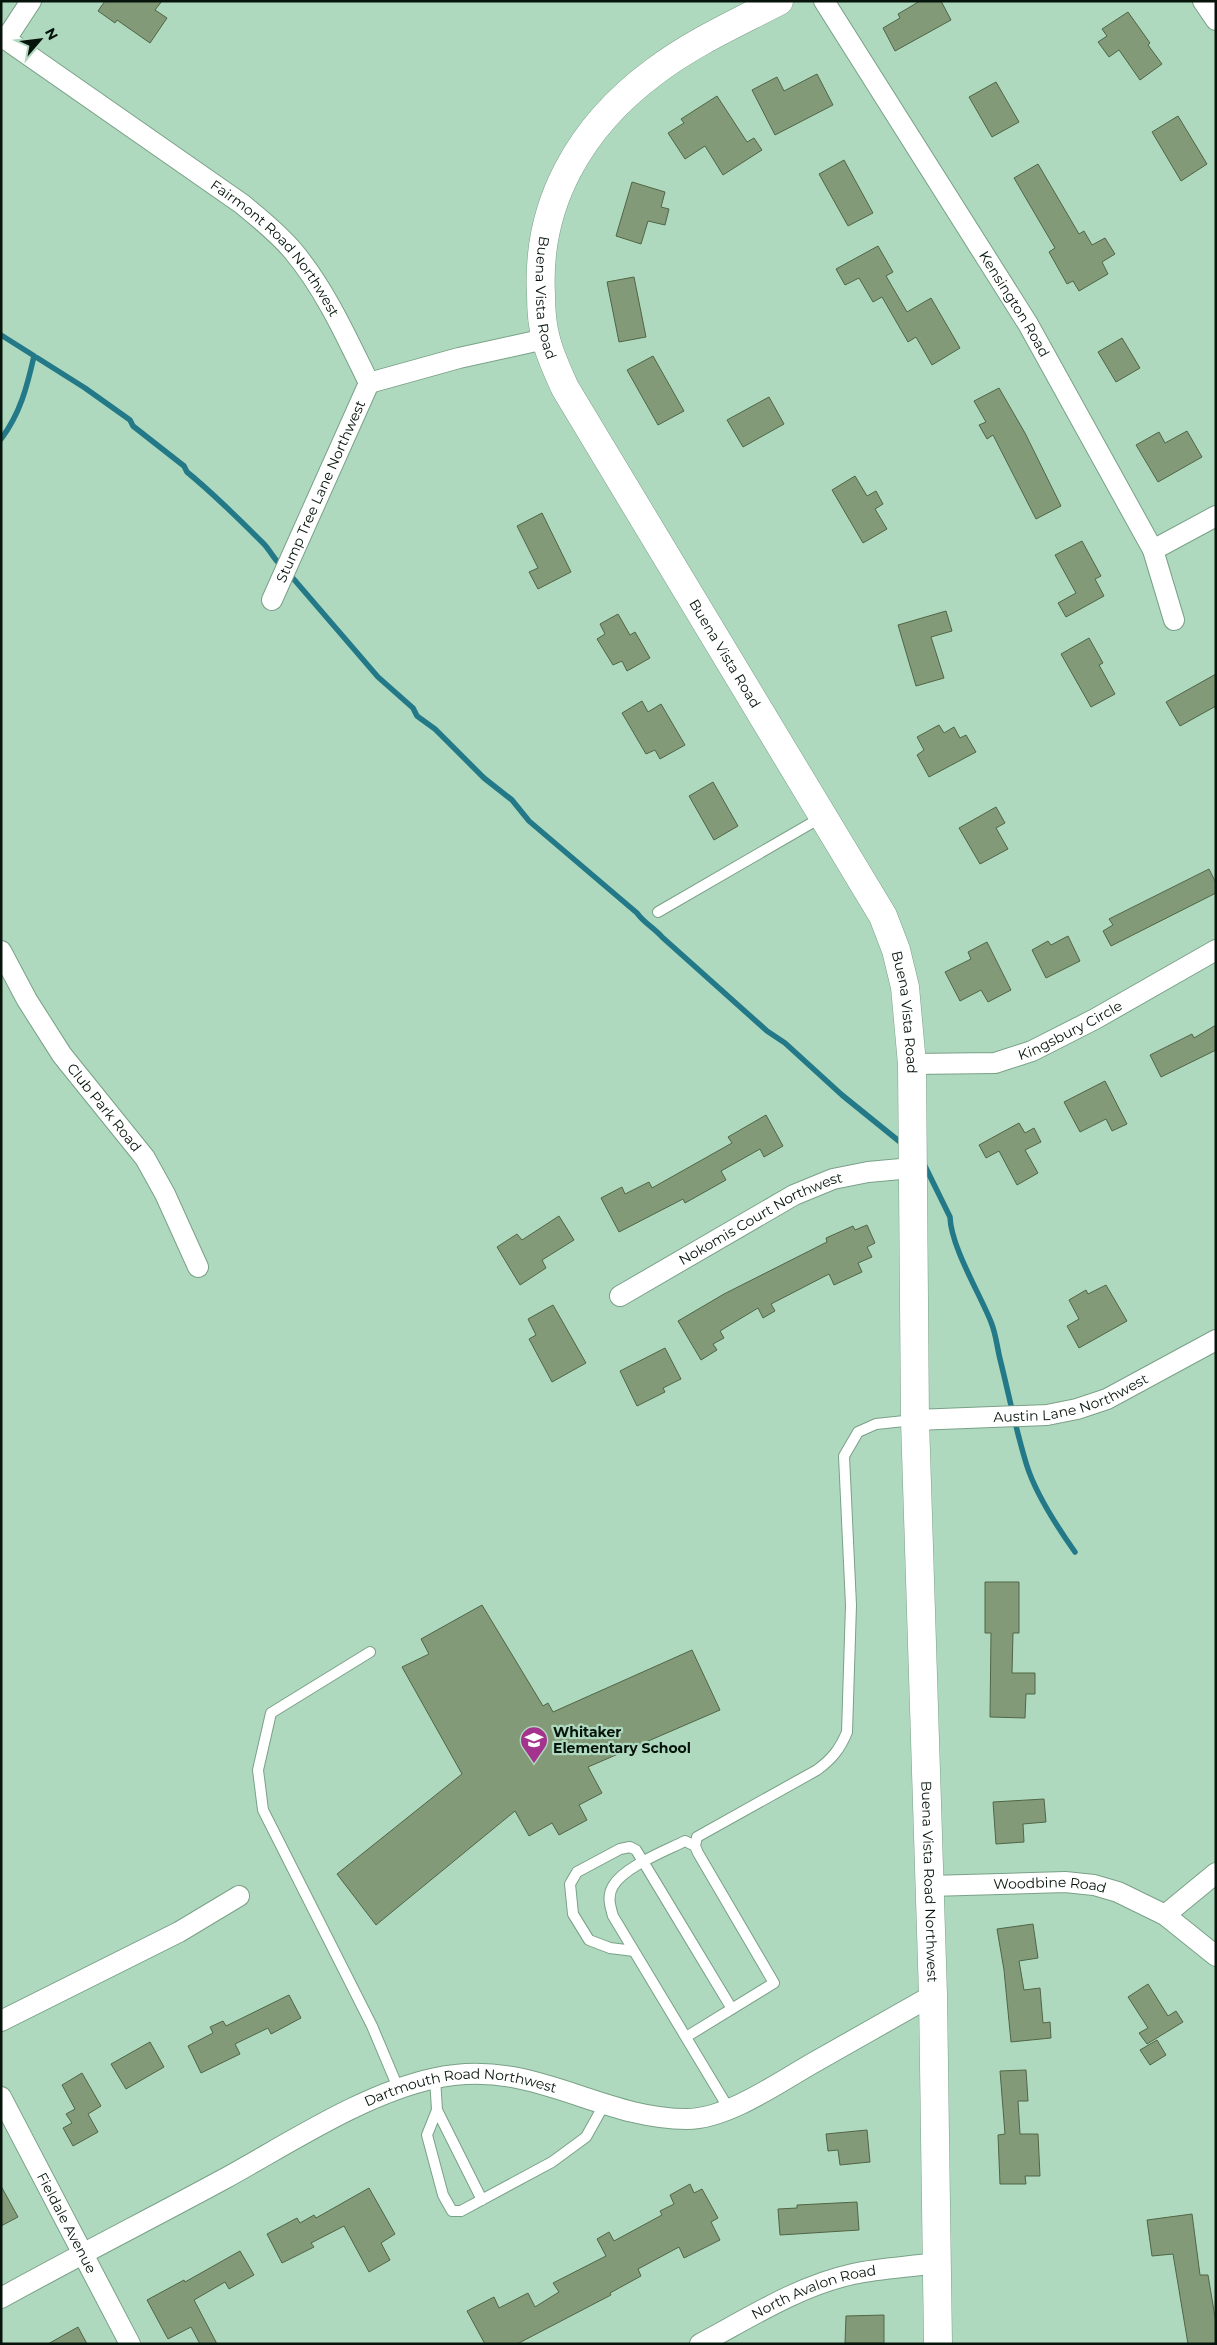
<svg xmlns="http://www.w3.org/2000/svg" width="1217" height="2345" font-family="Montserrat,sans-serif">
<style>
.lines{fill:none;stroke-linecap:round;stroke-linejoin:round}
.stream{stroke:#237988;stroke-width:5.5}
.building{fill:#829a77;stroke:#506646}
.lane-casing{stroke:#79a187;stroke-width:12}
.street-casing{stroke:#79a187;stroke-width:22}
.secondary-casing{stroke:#79a187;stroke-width:29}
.lane{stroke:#fff;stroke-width:10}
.street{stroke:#fff;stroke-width:20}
.secondary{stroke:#fff;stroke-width:28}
.labels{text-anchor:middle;stroke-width:4.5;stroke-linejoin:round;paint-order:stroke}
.street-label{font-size:14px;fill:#06140b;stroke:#afd9be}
.poi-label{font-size:14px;font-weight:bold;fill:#06140b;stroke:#afd9be;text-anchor:start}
</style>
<rect width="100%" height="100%" fill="#afd9be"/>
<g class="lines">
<path class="stream" d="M1,335l84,53 45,32 3,6 51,40 3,6c27,22 51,46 76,71 8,8 12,19 22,26l93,108 35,31 4,8 18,13 49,49 28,22 17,21 108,92c6,9 17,15 25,24l105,94 18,12 57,52 63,51
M1,439c19,-25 26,-52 33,-83
M924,1164l26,53c1,30 30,77 41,105 5,12 6,25 9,37 9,36 16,72 27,107 9,28 31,62 48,86"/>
</g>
<path class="building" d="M105,1h57l-7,9 12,8 -17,25 -33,-23 -2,3 -17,-12z
M920,1h21l10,19 -56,31 -12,-23 17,-10 -2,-4z
M1128,12l22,31 -2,2 14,19 -22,16 -21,-30 -10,7 -11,-15 9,-6 -5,-7z
M817,74l16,31 -58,30 -23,-45 25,-13 7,14z
M996,82l23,40 -27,15 -23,-40z
M717,96l30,46 7,-4 8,12 -39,25 -18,-29 -20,13 -17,-26 16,-10 -3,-4z
M1178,116l29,48 -26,17 -29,-49z
M844,160l29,53 -25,13 -29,-52z
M1038,164l41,70 5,-3 8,14 13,-7 10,16 -13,8 6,12 -29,17 -6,-10 -6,3 -18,-32 6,-4 -41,-70z
M632,182l33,10 -4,15 8,2 -4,16 -17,-4 -7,23 -25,-8z
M878,246l15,26 -7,4 21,36 24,-14 29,50 -28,17 -16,-28 -8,5 -26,-45 -9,5 -14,-24 -14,7 -9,-16z
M634,277l12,60 -27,5 -12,-60z
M1122,338l18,30 -24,14 -18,-30z
M653,356l31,55 -26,14 -31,-55z
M999,388l26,45 36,73 -25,13 -43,-84 -6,4 -8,-14 7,-3 -12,-21z
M769,397l15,27 -41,23 -16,-27z
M1187,431l15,26 -44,25 -22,-37 23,-13 6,11z
M855,476l12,20 9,-5 7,13 -8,5 12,20 -24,14 -31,-53z
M542,513l29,59 -33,17 -9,-17 9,-4 -21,-42z
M1082,541l19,35 -6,3 9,17 -38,21 -8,-14 18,-10 -21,-38z
M946,611l6,20 -21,6 13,41 -28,8 -18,-61z
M618,614l12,21 5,-3 15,26 -23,13 -5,-10 -9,4 -16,-26 8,-5 -5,-10z
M1089,638l14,25 -4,2 16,29 -24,13 -30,-53z
M1216,674v32l-36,20 -14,-24z
M642,701l6,11 13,-8 24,41 -25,14 -5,-9 -9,4 -24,-41z
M939,725l5,8 10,-6 6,11 6,-3 10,17 -47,25 -12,-22 7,-5 -7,-13z
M713,782l25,44 -24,14 -25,-44z
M996,807l9,16 -9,5 12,21 -28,15 -21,-36z
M1209,869l7,14v10l-105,53 -8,-15 10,-6 -4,-6z
M1068,936l12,25 -34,17 -14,-28 16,-9 3,4z
M987,942l24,48 -23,12 -7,-12 -21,11 -15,-29 26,-13 -3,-7z
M1216,1025v25l-55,27 -11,-22 42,-21 2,4z
M1105,1081l22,43 -15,7 -6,-12 -26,13 -16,-30z
M766,1115l17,31 -19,11 -4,-8 -39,22 5,9 -41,23 -2,-4 -64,33 -18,-34 21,-11 3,7 24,-12 3,6 80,-45 -4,-6z
M1019,1123l6,10 9,-5 7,14 -16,8 13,23 -21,12 -18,-34 -13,7 -7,-13z
M559,1216l15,24 -32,20 4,8 -26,17 -23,-38 20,-13 5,6z
M867,1225l8,18 -8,4 5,10 -14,6 4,9 -28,13 -5,-11 -58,30 4,7 -12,7 -5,-10 -38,23 4,7 -11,6 4,6 -16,10 -23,-39 46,-27 103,-52 -1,-4 27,-12 2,4z
M1106,1285l21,36 -48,27 -12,-22 12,-7 -10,-19 17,-10 2,4z
M553,1305l33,58 -34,19 -23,-43 7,-4 -8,-16z
M665,1348l16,31 -18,9 2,4 -28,14 -17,-35z
M985,1582h34v51h-6l-1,40h23v21h-9l-1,24 -35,-1 1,-84h-6z
M482,1605l61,101 5,-3 5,9 139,-62 28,60 -132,57 14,26 -23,12 8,15 -28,15 -7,-12 -23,13 -14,-25 -139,114 -39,-51 125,-100 -60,-107 27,-13 -8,-15z
M1044,1799l2,23 -23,2 1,18 -28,2 -3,-42z
M1033,1924l5,34 -19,3 5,29 16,-2 3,35 7,-1 1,16 -40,4 -7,-72 -7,-41z
M1148,1984l20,32 8,-5 7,11 -36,22 -8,-11 9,-5 -20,-31z
M289,1995l12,23 -30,16 -3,-6 -33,16 5,10 -39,19 -13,-27 25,-13 -3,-6 13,-6 3,5z
M1157,2040l9,15 -16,10 -10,-15z
M150,2042l14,25 -38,22 -15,-25z
M1026,2070l2,31h-10l2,33h18l2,42h-15l1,8h-26l-2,-49 7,-1 -5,-63z
M82,2073l19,33 -13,8 10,18 -25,14 -10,-18 9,-5 -6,-9 9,-5 -13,-24z
M867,2130l3,32 -30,3 -2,-15 -10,1 -2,-17z
M690,2184l4,9 8,-4 16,29 -7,4 9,18 -36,18 -5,-11 -41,22 3,7 -31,17 1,2 -94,49h-32l-18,-33 27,-14 5,11 29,-15 7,14 24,-15 -6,-9 53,-27 -9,-17 12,-7 5,9 48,-26 -2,-4 14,-7 -4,-9z
M1,2186l17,31 -17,9z
M369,2188l26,46 -14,9 9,17 -21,12 -25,-46 -33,17 3,4 -32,16 -15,-29 30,-16 3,5 14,-8 2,3z
M857,2202l2,28 -79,5 -2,-26 19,-1v-3z
M1192,2214l8,61h8l8,48v21h-28l-15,-90 -21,2 -5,-36z
M240,2251l14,24 -25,14 -4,-7 -31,18 23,44h-17l-9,-17 -23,12 -21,-39 37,-20 1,2z
M884,2315v28h-39l1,-27z
M78,2327l9,17h-39z"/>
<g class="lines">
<g class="lane-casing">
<path id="lane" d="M658,912l164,-95
M370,1652l-99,61 -13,57 5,40 109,216 27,64
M695,1846l-10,-5c-20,10 -61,26 -72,45 -6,10 -3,20 0,30l116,193
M634,1951l-24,-3 -21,-8 -16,-26 -3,-30 7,-12 43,-23 10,-2 6,3 8,13 88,146
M686,2037l88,-54 -76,-130 -3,-7 2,-9 120,-67c15,-11 23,-21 30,-38l4,-127 -7,-149 14,-24 18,-8 38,-4
M435,2078l2,32 -10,25 16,60 9,16h9l91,-49 34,-25 19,-34
M437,2110l45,90"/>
</g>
<g class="street-casing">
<g id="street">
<path id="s1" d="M824,1l204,323 125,226 21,70"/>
<path d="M1203,1l13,19"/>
<path id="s2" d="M1,36l241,168c18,15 36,29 51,47 32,38 54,87 76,132"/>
<path d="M6,39l25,-38"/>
<path d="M369,383l90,-25 86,-19"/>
<path d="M1153,550l63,-34"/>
<path id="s3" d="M272,600l97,-217"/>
<path id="s4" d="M1,951l26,49 35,55 83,103 20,36 33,73"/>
<path id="s5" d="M912,1064l83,-1 37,-12 63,-32 121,-69"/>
<path id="s6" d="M620,1296l174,-101 39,-16 35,-7 44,-4"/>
<path id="s7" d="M915,1420l132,-5 30,-6 30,-10 109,-59"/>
<path id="s8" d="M930,1886l135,-4 29,3 24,7 47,23 51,41"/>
<path d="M1165,1915l51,-42"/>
<path d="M1,2021l178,-89 60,-36"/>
<path id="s9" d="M1,2097l129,247"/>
<path id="s10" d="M1,2298c74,-41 149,-79 223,-119 64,-35 140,-86 212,-101 95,-21 162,41 251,41 40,0 91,-36 126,-56 40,-23 80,-45 120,-68"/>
<path id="s11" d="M700,2344c49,-26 98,-58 153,-70 27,-6 56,-7 83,-11"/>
</g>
</g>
<g class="secondary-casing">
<g id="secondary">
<path id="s12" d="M779,1c-42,22 -87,42 -125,71 -73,54 -118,131 -113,222 0,15 1,31 5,45 4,17 12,33 19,49l318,528 13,34 9,37 7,77 3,356 18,575 5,349"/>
</g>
</g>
<use href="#lane" class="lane"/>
<use href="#street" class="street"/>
<use href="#secondary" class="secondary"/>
</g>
<defs>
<g id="school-pin" transform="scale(1.4375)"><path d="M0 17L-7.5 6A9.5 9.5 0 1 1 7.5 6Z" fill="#a4338e" stroke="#afd9be"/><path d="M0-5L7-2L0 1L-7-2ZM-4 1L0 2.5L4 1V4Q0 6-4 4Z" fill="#fff"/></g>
</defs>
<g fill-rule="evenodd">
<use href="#school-pin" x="534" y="1740"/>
</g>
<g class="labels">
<g class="street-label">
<text dy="5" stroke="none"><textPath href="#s2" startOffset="349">Fairmont Road Northwest</textPath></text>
<text dy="5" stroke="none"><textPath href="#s12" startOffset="408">Buena Vista Road</textPath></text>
<text dy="5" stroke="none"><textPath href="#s1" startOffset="358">Kensington Road</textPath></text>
<text dy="5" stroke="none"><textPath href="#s3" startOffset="119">Stump Tree Lane Northwest</textPath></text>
<text dy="5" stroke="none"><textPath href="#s12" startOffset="812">Buena Vista Road</textPath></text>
<text dy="5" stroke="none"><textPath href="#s12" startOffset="1218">Buena Vista Road</textPath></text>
<text dy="5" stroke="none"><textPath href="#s5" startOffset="165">Kingsbury Circle</textPath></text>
<text dy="5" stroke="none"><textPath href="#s4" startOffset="188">Club Park Road</textPath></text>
<text dy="5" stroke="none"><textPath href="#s6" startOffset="161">Nokomis Court Northwest</textPath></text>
<text dy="5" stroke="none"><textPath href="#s7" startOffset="159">Austin Lane Northwest</textPath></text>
<text dy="5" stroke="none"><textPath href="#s12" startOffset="2088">Buena Vista Road Northwest</textPath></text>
<text dy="5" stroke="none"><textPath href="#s8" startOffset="120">Woodbine Road</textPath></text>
<text dy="5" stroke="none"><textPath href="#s10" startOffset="512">Dartmouth Road Northwest</textPath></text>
<text dy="5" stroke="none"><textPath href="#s9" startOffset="142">Fieldale Avenue</textPath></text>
<text dy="5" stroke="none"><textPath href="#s11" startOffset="126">North Avalon Road</textPath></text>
</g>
<g class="poi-label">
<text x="553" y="1737">Whitaker<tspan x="553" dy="16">Elementary School</tspan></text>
</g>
</g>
<rect width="1217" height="2345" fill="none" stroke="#06140b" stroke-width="5"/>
<g transform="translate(40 40) rotate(62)" stroke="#afd9be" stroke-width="4" paint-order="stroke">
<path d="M0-4L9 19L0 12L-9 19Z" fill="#06140b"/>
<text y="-8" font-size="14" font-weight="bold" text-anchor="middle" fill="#06140b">N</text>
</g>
</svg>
